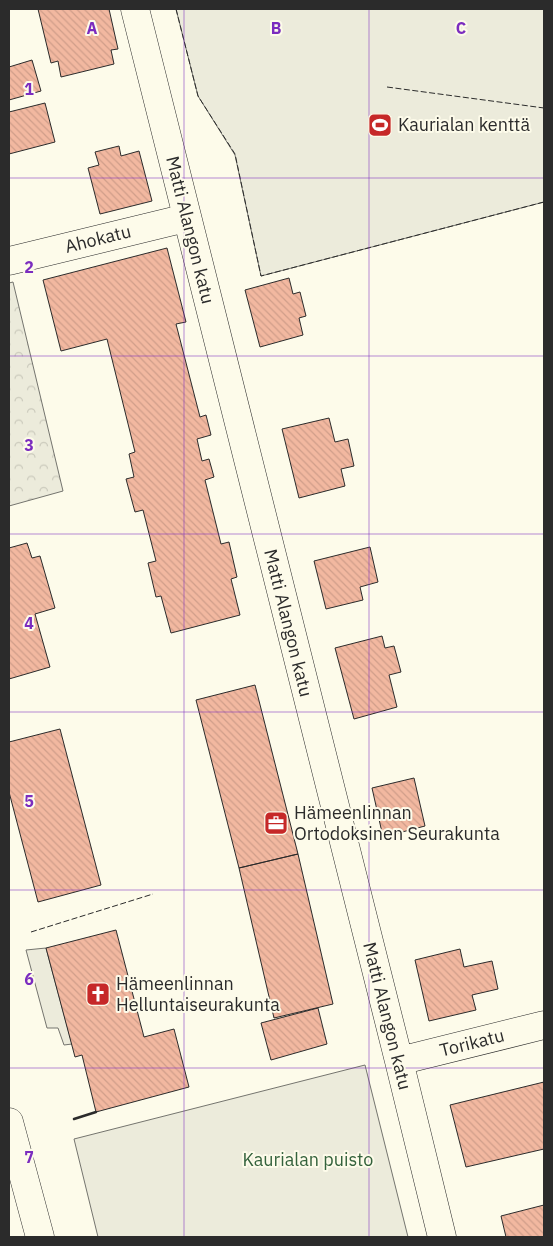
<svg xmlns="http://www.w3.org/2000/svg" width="553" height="1246" font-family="'IBM Plex Sans',sans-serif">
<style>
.green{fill:#ecebdb;stroke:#74746e}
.forest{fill:url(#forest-crowns);stroke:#74746e}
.building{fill:url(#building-back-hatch);stroke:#2b2b2b}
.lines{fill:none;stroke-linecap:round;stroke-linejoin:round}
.street-casing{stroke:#2b2b2b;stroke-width:29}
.secondary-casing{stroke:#2b2b2b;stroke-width:29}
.street{stroke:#fdfbea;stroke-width:28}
.secondary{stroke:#fdfbea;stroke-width:28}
.fence{stroke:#2b2b2b;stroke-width:1;stroke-dasharray:6 2.5;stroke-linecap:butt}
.wall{stroke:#2b2b2b;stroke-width:2.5}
.grid{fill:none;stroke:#7b2cbf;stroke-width:1;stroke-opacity:0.55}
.labels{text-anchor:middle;stroke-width:4;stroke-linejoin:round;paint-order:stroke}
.poi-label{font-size:18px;fill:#2b2b2b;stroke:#fdfbea;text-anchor:start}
.street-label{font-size:18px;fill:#2b2b2b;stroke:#fdfbea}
.park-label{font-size:18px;fill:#34623c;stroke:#fdfbea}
.grid-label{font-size:16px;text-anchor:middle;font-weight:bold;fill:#7b2cbf;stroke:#fdfbea;stroke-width:4;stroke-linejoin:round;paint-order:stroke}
</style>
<defs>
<pattern id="forest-crowns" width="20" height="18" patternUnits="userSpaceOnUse" patternTransform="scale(1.25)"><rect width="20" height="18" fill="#ecebdb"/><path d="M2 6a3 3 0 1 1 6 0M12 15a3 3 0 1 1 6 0" fill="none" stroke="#cbcabc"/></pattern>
<pattern id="building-back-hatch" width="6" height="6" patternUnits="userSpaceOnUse" patternTransform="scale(1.25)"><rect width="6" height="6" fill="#f2b8a0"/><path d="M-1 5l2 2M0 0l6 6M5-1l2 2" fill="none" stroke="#d09e8a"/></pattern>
</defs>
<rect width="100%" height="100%" fill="#fdfbea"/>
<path class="green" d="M176,9h368v193l-283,74 -26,-121 -37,-59z
M46,948l26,96 -8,1 -6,-17h-11l-21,-78z
M365,1065l43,172h-310l-24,-98z"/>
<path class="forest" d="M13,282l50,209 -54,15v-223z"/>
<path class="building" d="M38,9h71l9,40 -7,1 3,14 -53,13 -3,-16 -7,2z
M32,60l9,31 -32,9v-33z
M45,103l10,39 -46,12v-42z
M119,146l2,10 18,-5 13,50 -52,13 -12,-46 11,-3 -4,-13z
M167,248l19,74 -10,2 24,93 6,-2 5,20 -14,4 5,22 7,-2 5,18 -9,3 16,64 8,-2 8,35 -6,2 9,36 -69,18 -10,-37 -5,1 -8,-34 8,-2 -13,-51 -8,2 -9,-33 8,-2 -5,-23 6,-2 -28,-113 -46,12 -18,-71z
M289,278l4,16 7,-2 6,24 -7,2 4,17 -43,12 -15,-57z
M329,418l6,24 13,-3 6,27 -13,3 4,17 -46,12 -17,-69z
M27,543l5,15 8,-2 15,52 -20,6 15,53 -41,12v-131z
M370,547l8,35 -18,5 3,13 -37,9 -12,-48z
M382,636l3,12 9,-2 7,26 -12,3 8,32 -43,12 -19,-71z
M255,685l43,169 -59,14 -43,-168z
M60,729l41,156 -63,17 -29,-110v-50z
M414,778l11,48 -42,11 -11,-49z
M298,854l35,150 -59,14 -35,-150z
M116,930l28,107 30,-8 15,58 -93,25 -14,-57 -7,2 -29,-109z
M460,949l4,18 28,-6 6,28 -26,6 4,15 -47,11 -14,-61z
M318,1008l9,36 -56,16 -10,-37z
M544,1082v67l-78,18 -16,-62z
M544,1205v32h-38l-5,-21z"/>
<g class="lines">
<g class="street-casing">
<path id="street" d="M135,9l264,1052 43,176
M9,261l177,-43
M399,1061l145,-36"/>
</g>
<g class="secondary-casing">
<path id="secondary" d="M9,1122l31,115"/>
</g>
<use href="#street" class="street"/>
<use href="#secondary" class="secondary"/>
<path class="fence" d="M176,9l22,87 37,58 26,122 283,-74
M387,87l157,21
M31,932l122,-38"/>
<path class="wall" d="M74,1119l22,-7"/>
</g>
<path class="grid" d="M184,9v1228M369,9v1228M9,178h535M9,356h535M9,534h535M9,712h535M9,890h535M9,1068h535"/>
<defs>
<g id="stadium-square" transform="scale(1.25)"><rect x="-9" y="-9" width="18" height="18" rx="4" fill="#c62828" stroke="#fdfbea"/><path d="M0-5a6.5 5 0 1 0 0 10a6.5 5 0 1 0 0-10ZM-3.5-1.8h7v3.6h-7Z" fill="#fff"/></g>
<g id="office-square" transform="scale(1.25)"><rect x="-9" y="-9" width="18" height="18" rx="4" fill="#c62828" stroke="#fdfbea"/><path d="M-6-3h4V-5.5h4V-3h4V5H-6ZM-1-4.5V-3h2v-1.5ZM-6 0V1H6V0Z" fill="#fff"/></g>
<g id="church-square" transform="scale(1.25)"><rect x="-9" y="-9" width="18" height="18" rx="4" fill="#c62828" stroke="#fdfbea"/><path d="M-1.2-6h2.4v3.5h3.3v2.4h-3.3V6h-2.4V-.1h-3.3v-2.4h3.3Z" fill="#fff"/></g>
</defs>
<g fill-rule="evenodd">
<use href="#stadium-square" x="380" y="125"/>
<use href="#office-square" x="276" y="823"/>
<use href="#church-square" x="98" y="994"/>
</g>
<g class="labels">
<g class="poi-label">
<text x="398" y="131">Kaurialan kenttä</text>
<text x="294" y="819">Hämeenlinnan<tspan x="294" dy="21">Ortodoksinen Seurakunta</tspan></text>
<text x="116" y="990">Hämeenlinnan<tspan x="116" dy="21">Helluntaiseurakunta</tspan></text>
</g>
<g class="street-label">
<text transform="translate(190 230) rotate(76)" y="6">Matti Alangon katu</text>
<text transform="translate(98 239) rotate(-14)" y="6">Ahokatu</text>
<text transform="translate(288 623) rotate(76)" y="6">Matti Alangon katu</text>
<text transform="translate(387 1016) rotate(76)" y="6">Matti Alangon katu</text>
<text transform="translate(472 1043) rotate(-14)" y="6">Torikatu</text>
</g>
<g class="park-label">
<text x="308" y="1166">Kaurialan puisto</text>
</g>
</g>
<g class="grid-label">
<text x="92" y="34">A</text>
<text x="276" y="34">B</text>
<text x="461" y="34">C</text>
<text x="29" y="95">1</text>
<text x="29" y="273">2</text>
<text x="29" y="451">3</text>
<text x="29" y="629">4</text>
<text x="29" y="807">5</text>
<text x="29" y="985">6</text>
<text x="29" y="1163">7</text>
</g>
<rect width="553" height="1246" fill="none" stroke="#2b2b2b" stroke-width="20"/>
</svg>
